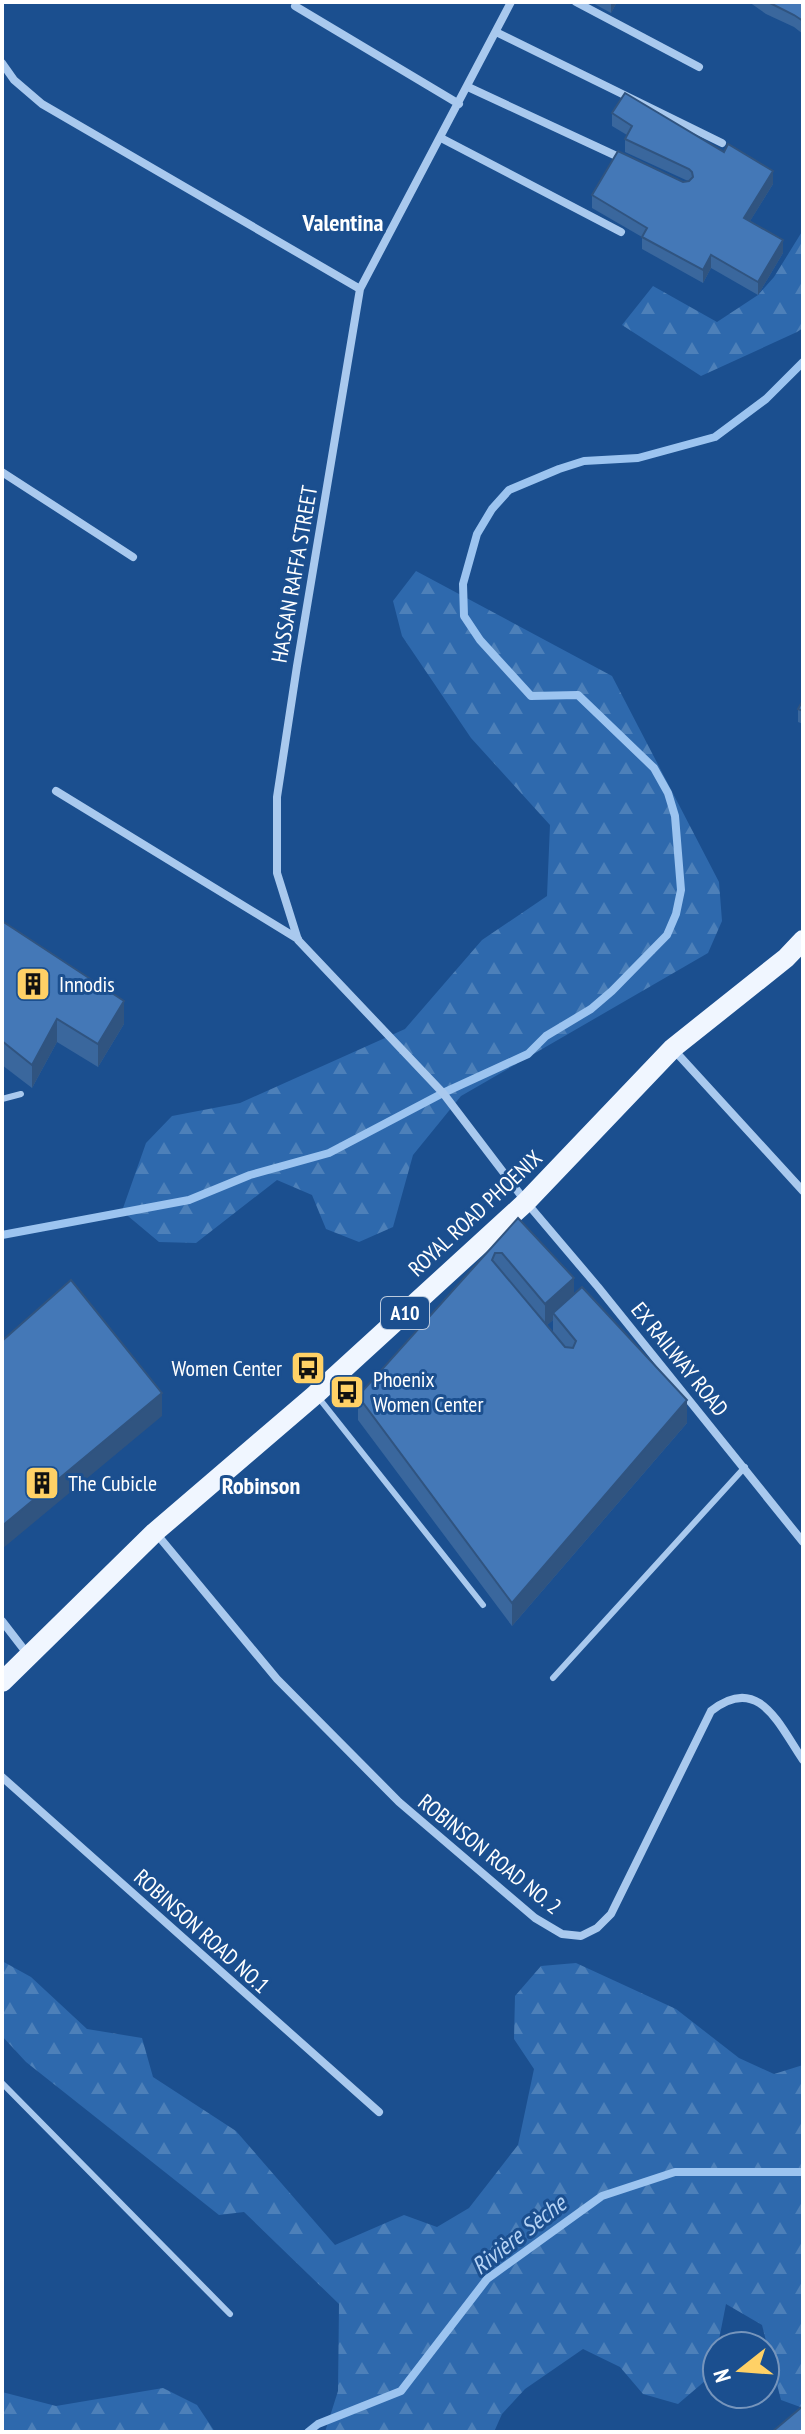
<svg xmlns="http://www.w3.org/2000/svg" width="805" height="2434" font-family="'PT Sans Narrow',sans-serif">
<style>
.forest{fill:url(#forest-firs)}
.lines{fill:none;stroke-linecap:round;stroke-linejoin:round}
.stream{stroke:#9cc4f0;stroke-width:8}
.lane{stroke:#a9c9ee;stroke-width:6}
.street{stroke:#a9c9ee;stroke-width:8}
.primary{stroke:#f0f6ff;stroke-width:20}
.wall{fill:#3a679d;fill-rule:evenodd}
.shaded-wall{fill:#305480}
.building{fill:#4478b7;stroke:#305480;stroke-width:2}
.labels{text-anchor:middle;stroke-width:6;stroke-linejoin:round;paint-order:stroke}
.shield{fill:#1b4f8f;stroke:#bbcadd;stroke-width:2}
.shield-label{font-size:20px;font-weight:bold;fill:#fff}
.street-label{font-size:22px;fill:#fff;stroke:#1b4f8f}
.poi-label{font-size:22px;fill:#fff;stroke:#1b4f8f;text-anchor:start}
.neighbourhood-label{font-size:24px;font-weight:bold;fill:#fff;stroke:#1b4f8f}
.water-label{font-size:24px;font-style:italic;fill:#b5d3f5;stroke:#1b4f8f}
</style>
<defs>
<pattern id="forest-firs" width="22" height="20" patternUnits="userSpaceOnUse" patternTransform="scale(2)"><rect width="22" height="20" fill="#2e69ad"/><path d="M5 1l3.5 6h-7zM16 11l3.5 6h-7z" fill="#4d80b9"/></pattern>
</defs>
<rect width="100%" height="100%" fill="#1b4f8f"/>
<path class="forest" d="M803,230v98l-6,4 -96,44 -79,-51 31,-39 64,36 41,-27 16,-18z
M416,571l196,105 107,206 3,39 -14,32 -247,143 -48,59 -20,72 -34,15 -33,-13 -14,-34 -35,-15 -81,63 -37,-1 -37,-31 24,-68 26,-27 68,-13 165,-74 77,-89 65,-44 3,-71 -79,-87 -69,-102 -9,-35z
M2,1961l29,16 56,52 55,9 11,39 83,54 99,114 69,-30 33,12 32,-19 49,-63 16,-76 -20,-30 1,-43 26,-30 35,-3 100,46 63,49 35,16 29,-9v343l-22,-8 -19,-75 -36,-21 -14,71 -34,29 -35,-10 -23,-27 -37,-18 -58,40 -23,25 -8,18h-169l13,-41 1,-87 -95,-92 -25,3 -193,-153 -24,-26z
M163,2388l34,17 18,27h-213v-40l54,14z"/>
<g class="lines">
<path class="stream" d="M2,1235l187,-35 61,-25 79,-22 114,-60 85,-39 18,-18 45,-27 21,-18 55,-56 9,-21 5,-24 -6,-74 -7,-23 -14,-25 -76,-73 -47,1 -51,-56 -16,-24 -1,-32 14,-50 15,-25 17,-19 50,-21 25,-8 54,-3 77,-21 51,-38 37,-37
M308,2432l10,-8 83,-33 86,-112 115,-83 73,-24h128"/>
<path class="lane" d="M2,1099l19,-5
M318,1397l165,208
M553,1678l192,-211
M2,2083l228,231"/>
<path class="street" d="M576,2l123,65
M295,6l164,98
M496,32l226,111
M2,63l12,17 28,24 318,185 -63,377 -20,131v76l21,67 145,153 83,109 72,85 205,255
M468,87l155,72
M441,138l180,94
M360,289l151,-287
M2,472l131,85
M56,791l242,148
M674,1050l129,141
M155,1532l122,147 122,123 136,116 27,16 19,2 16,-8 14,-14 100,-203c48,-38 68,14 92,49
M2,1621l27,35
M2,1777l377,335"/>
<path class="primary" d="M2,1682l153,-150 161,-138 210,-192 147,-154 113,-90 17,-18"/>
</g>
<path class="wall" d="M591,2h26l-6,11z
M749,2h54v32l-9,-7 -28,-13z
M612,113l161,71 -23,37 33,32 -25,42 -47,-27 -8,15 -61,-34v-12l-50,-29v-13l96,-14 -63,-29v-13l2,-4 -15,-9z
M803,700v24l-5,-2v-13z
M2,921l122,103 -26,43 -41,-25 -25,46 -30,-23z
M518,1218l56,76 113,129 -175,203 -154,-206v-24zM553,1320v12l-6,-7z"/>
<path class="shaded-wall" d="M611,2h6l-6,11z
M773,171v13l-29,47v-13z
M783,240v13l-25,42v-13z
M711,255v13l-8,15v-13z
M124,1001v23l-26,43v-23z
M57,1019v23l-25,46v-23z
M574,1278v23l-21,12v7l-8,7v-23z
M162,1393v23l-160,133v-23z
M687,1400v23l-175,203v-23z"/>
<path class="building" d="M768,2h35v19l-9,-6z
M625,93l99,59 4,-8 45,27 -29,47 39,22 -25,42 -47,-27 -8,15 -61,-33 5,-9 -55,-33 26,-44 65,31 6,-1 4,-4 -1,-5 -3,-3 -64,-30 7,-13 -20,-13z
M803,700v11l-5,-2z
M2,921l122,80 -26,43 -41,-25 -25,46 -30,-24z
M518,1218l56,60 -29,26 -43,-51h-7l-3,7 73,87 8,1 3,-7 -23,-28 29,-26 105,113 -175,203 -154,-207z
M71,1280l91,113 -160,133v-185z
M803,2406v26h-31z"/>
<defs>
<g id="building-square" transform="scale(1.8)"><rect x="-9" y="-9" width="18" height="18" rx="4" fill="#ffd166" stroke="#1b4f8f"/><path d="M-4-6H4V6H1V3H-1V6H-4ZM-2.5-4.3h1.7v1.8h-1.7ZM.8-4.3h1.7v1.8H.8ZM-2.5-1h1.7V.8h-1.7ZM.8-1h1.7V.8H.8Z" fill="#111"/></g>
<g id="bus-square" transform="scale(1.8)"><rect x="-9" y="-9" width="18" height="18" rx="4" fill="#ffd166" stroke="#1b4f8f"/><path d="M-5-6H5V4H4V6H2V4H-2V6H-4V4H-5ZM-3.5-4V0h7V-4ZM-3.5 1.2v1.5H-2V1.2ZM2 1.2v1.5H3.5V1.2Z" fill="#111"/></g>
</defs>
<g fill-rule="evenodd">
<use href="#building-square" x="33" y="984"/>
<use href="#bus-square" x="308" y="1368"/>
<use href="#bus-square" x="347" y="1392"/>
<use href="#building-square" x="42" y="1483"/>
</g>
<g class="labels">
<rect class="shield" x="381" y="1297" width="48" height="32" rx="6"/>
<g class="shield-label">
<text x="405" y="1320">A10</text>
</g>
<g class="street-label">
<text transform="translate(294 574) rotate(-80)" y="8">HASSAN RAFFA STREET</text>
<text transform="translate(475 1213) rotate(-43)" y="8">ROYAL ROAD PHOENIX</text>
<text transform="translate(680 1359) rotate(51)" y="8">EX RAILWAY ROAD</text>
<text transform="translate(490 1854) rotate(39)" y="8">ROBINSON ROAD NO. 2</text>
<text transform="translate(202 1931) rotate(42)" y="8">ROBINSON ROAD NO.1</text>
</g>
<g class="poi-label">
<text x="59" y="992">Innodis</text>
<text x="282" y="1376" text-anchor="end">Women Center</text>
<text x="373" y="1387">Phoenix<tspan x="373" dy="25">Women Center</tspan></text>
<text x="68" y="1491">The Cubicle</text>
</g>
<g class="neighbourhood-label">
<text x="343" y="231">Valentina</text>
<text x="261" y="1494">Robinson</text>
</g>
<g class="water-label">
<text transform="translate(519 2235) rotate(-38)" y="8">Rivière Sèche</text>
</g>
</g>
<rect width="805" height="2434" fill="none" stroke="#ffffff" stroke-width="8"/>
<g transform="translate(741 2370) rotate(253)"><circle r="38" fill="#1b4f8f" stroke="#7695bc" stroke-width="2"/>
<path d="M0-6L14 30L0 20L-14 30Z" fill="#ffd166"/>
<text y="-12" font-size="22" font-weight="bold" text-anchor="middle" fill="#ffffff">N</text>
</g>
</svg>
